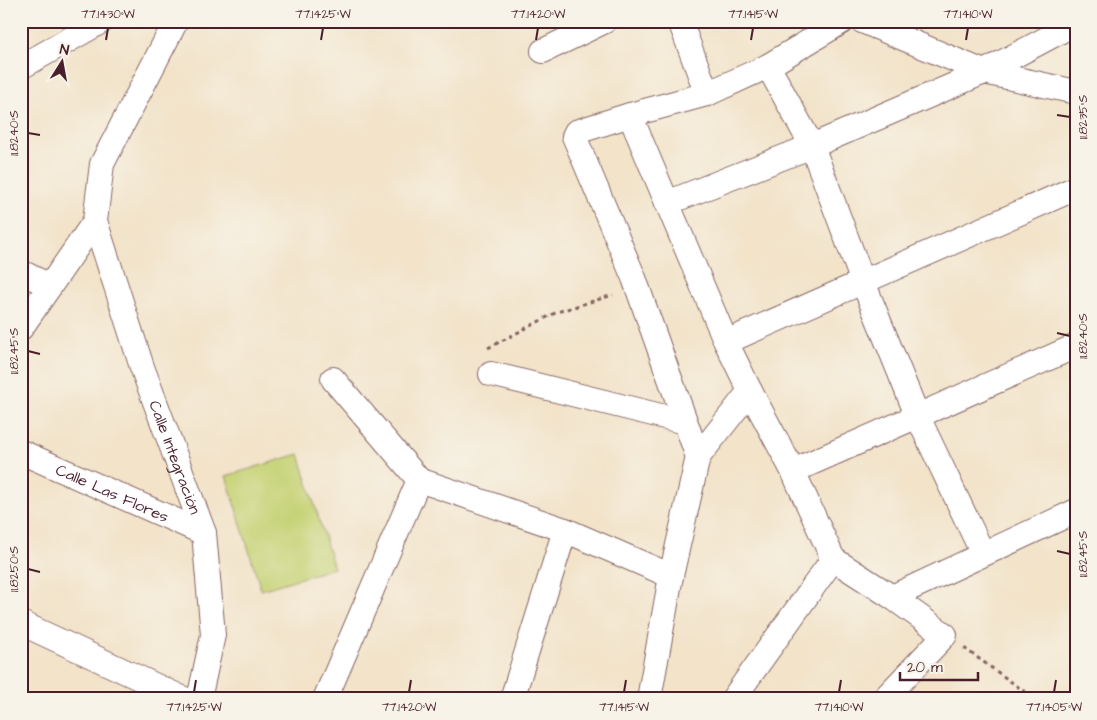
<svg xmlns="http://www.w3.org/2000/svg" width="1097" height="720" font-family="'Architects Daughter',sans-serif">
<style>
.green{fill:#c5d273;stroke:#88784f}
.lines{fill:none;stroke-linecap:round;stroke-linejoin:round}
.street-casing{stroke:#856462;stroke-width:26}
.path{stroke:#856462;stroke-width:3;stroke-dasharray:4 4;stroke-linecap:butt}
.street{stroke:#fff;stroke-width:24}
.ticks{fill:none;stroke:#4a1f2b;stroke-width:2}
.labels{text-anchor:middle;stroke-width:4;stroke-linejoin:round;paint-order:stroke}
.street-label{font-size:16px;fill:#4a1f2b;stroke:#f7f3e8}
.neatline{fill:none;stroke:#4a1f2b;stroke-width:2}
.ticks-label{font-size:12px;text-anchor:middle;fill:#4a1f2b}
</style>
<rect width="100%" height="100%" fill="#f7f3e8"/>
<filter id="ink" filterUnits="userSpaceOnUse"><feTurbulence type="fractalNoise" baseFrequency=".02" numOctaves="2"/><feDisplacementMap in="SourceGraphic" scale="10" xChannelSelector="R" yChannelSelector="G"/><feConvolveMatrix kernelMatrix="1 2 1 2 8 2 1 2 1" color-interpolation-filters="sRGB"/></filter>
<filter id="wash" filterUnits="userSpaceOnUse"><feTurbulence type="fractalNoise" baseFrequency=".0096" numOctaves="4" result="noise"/><feDisplacementMap in="SourceGraphic" scale="20" xChannelSelector="R" yChannelSelector="G"/><feGaussianBlur stdDeviation="1.12" result="paint"/><feColorMatrix in="noise" values="0 0 0 0 0 0 0 0 0 0 0 0 0 0 0 0 0 1.4 0 .05"/><feComposite in="paint" operator="in"/></filter>
<g filter="url(#wash)">
<rect width="100%" height="100%" fill="#f2e3c9"/>
<path class="green" d="M299,454l35,114 -73,22 -35,-114z"/>
</g>
<g filter="url(#ink)">
<g class="lines">
<g class="street-casing">
<g id="street">
<path id="s1" d="M176,21l-74,143 -7,57 47,146 62,166 9,102 -14,64"/>
<path d="M680,21l27,73"/>
<path d="M843,21l-75,45 -61,28 -77,21 96,227 24,49 43,80 40,88 59,38 53,38 -61,64"/>
<path d="M862,21l122,51 92,20"/>
<path d="M543,51l62,-30"/>
<path d="M768,66l44,80 51,136 54,133 66,139"/>
<path d="M21,67l81,-46"/>
<path d="M630,115l-54,17 -2,4 60,142 64,179"/>
<path d="M667,203l145,-57 172,-74 92,-49"/>
<path d="M21,272l29,14"/>
<path d="M21,328l74,-107"/>
<path d="M726,342l350,-154"/>
<path d="M491,374l194,48"/>
<path d="M333,379l86,101 146,50 106,46"/>
<path id="s2" d="M21,452l183,81"/>
<path d="M793,471l283,-125"/>
<path d="M892,597l184,-86"/>
<path d="M21,623l163,76"/>
<path d="M325,699l94,-219"/>
<path d="M512,699l53,-169"/>
<path d="M649,699l22,-123 27,-119 52,-66"/>
<path d="M733,699l100,-140"/>
</g>
</g>
<path class="path" d="M488,348l69,-36 56,-17
M964,648l71,51"/>
<use href="#street" class="street"/>
</g>
</g>
<path class="ticks" d="M106,40l2,-12M321,40l2,-12M536,40l2,-12M751,40l2,-12M966,40l2,-12M1057,115l13,2M28,133l12,2M1057,333l13,3M28,351l12,3M1057,551l13,3M28,569l12,3M194,692l2,-12M409,692l2,-12M624,692l2,-12M839,692l2,-12M1054,692l2,-12"/>
<g class="labels">
<g class="street-label">
<text dy="6" stroke="none"><textPath href="#s1" startOffset="468">Calle Integración</textPath></text>
<text dy="6" stroke="none"><textPath href="#s2" startOffset="100">Calle Las Flores</textPath></text>
</g>
</g>
<rect width="1097" height="720" fill="none" stroke="#f7f3e8" stroke-width="55"/>
<g transform="translate(62 62) rotate(11)" stroke="#f7f3e8" stroke-width="4" paint-order="stroke">
<path d="M0-4L9 19L0 12L-9 19Z" fill="#4a1f2b"/>
<text y="-8" font-size="14" font-weight="bold" text-anchor="middle" fill="#4a1f2b">N</text>
</g>
<path d="M900 672v8h78v-8" fill="none" stroke="#4a1f2b" stroke-width="2.5"/>
<text x="907" y="672" font-size="15" fill="#4a1f2b" stroke="#f7f3e8" stroke-width="4" paint-order="stroke">20 m</text>
<rect x="28" y="28" width="1042" height="664" class="neatline"/>
<g class="ticks-label">
<text x="108" y="18">77.1430°W</text>
<text x="323" y="18">77.1425°W</text>
<text x="538" y="18">77.1420°W</text>
<text x="753" y="18">77.1415°W</text>
<text x="968" y="18">77.1410°W</text>
<text transform="translate(1083 117) rotate(-90)" y="4">11.8235°S</text>
<text transform="translate(14 133) rotate(-90)" y="4">11.8240°S</text>
<text transform="translate(1083 336) rotate(-90)" y="4">11.8240°S</text>
<text transform="translate(14 351) rotate(-90)" y="4">11.8245°S</text>
<text transform="translate(1083 554) rotate(-90)" y="4">11.8245°S</text>
<text transform="translate(14 569) rotate(-90)" y="4">11.8250°S</text>
<text x="194" y="711">77.1425°W</text>
<text x="409" y="711">77.1420°W</text>
<text x="624" y="711">77.1415°W</text>
<text x="839" y="711">77.1410°W</text>
<text x="1054" y="711">77.1405°W</text>
</g>
</svg>
